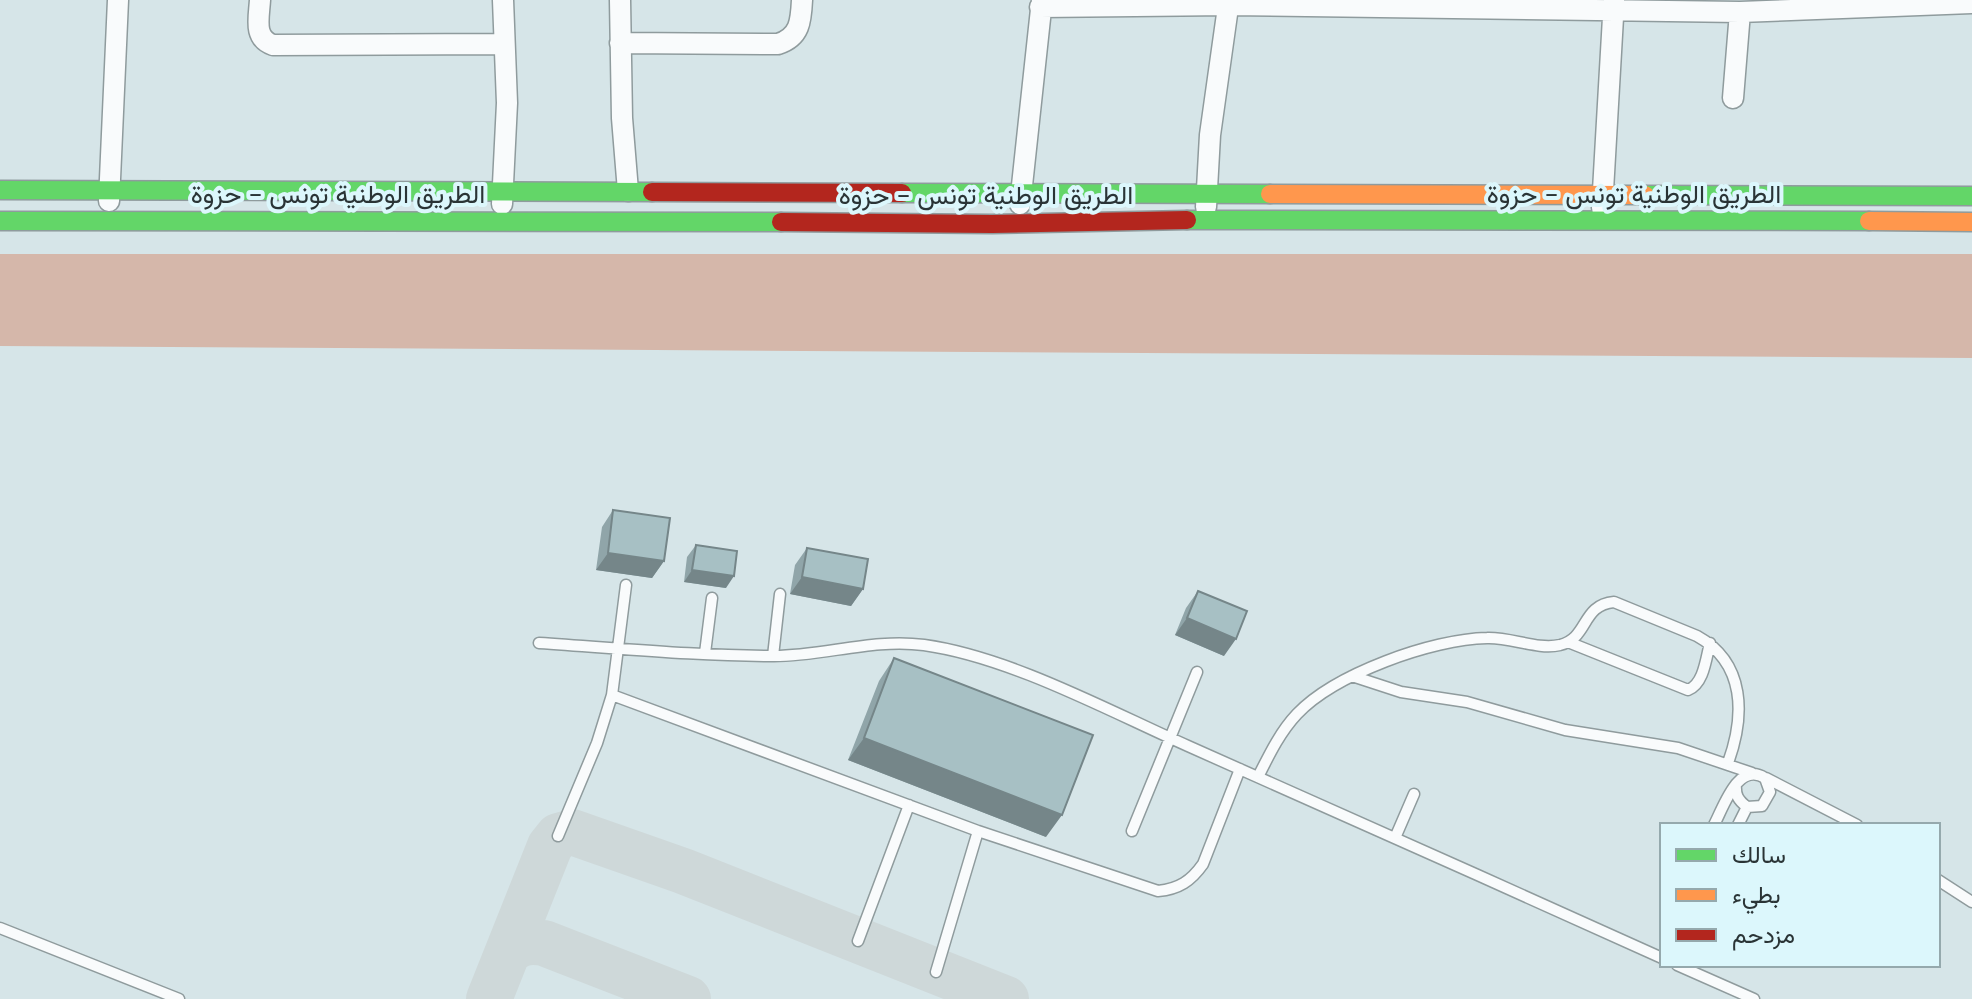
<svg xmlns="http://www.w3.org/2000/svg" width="1972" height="999" font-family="'DM Sans',Vazirmatn,sans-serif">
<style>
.forest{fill:#d5b7aa}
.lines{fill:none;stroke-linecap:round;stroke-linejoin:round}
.taxiway{stroke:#ced8d9;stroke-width:46}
.lane-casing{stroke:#8f9b9d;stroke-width:13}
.street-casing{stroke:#8f9b9d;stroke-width:23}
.fast-casing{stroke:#8f9b9d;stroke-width:21}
.slow-casing{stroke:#8f9b9d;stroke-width:21}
.jam-casing{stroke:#8f9b9d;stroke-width:21}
.lane{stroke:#f9fbfc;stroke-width:10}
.street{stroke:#f9fbfc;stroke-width:20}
.fast{stroke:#63d668;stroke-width:18}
.slow{stroke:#ff974d;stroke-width:18}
.jam{stroke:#b3261e;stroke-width:18}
.wall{fill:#90a5a9}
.shaded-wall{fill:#758689}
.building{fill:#a7c0c4;stroke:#758689;stroke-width:2}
.labels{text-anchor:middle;stroke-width:8;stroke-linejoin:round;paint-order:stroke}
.street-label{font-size:26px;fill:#2a3436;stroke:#dcf7fc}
</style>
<rect width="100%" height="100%" fill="#d6e5e8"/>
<path class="forest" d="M0,254h1972v104l-1972,-12z"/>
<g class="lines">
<path class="taxiway" d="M508,951c13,-8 20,-11 36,-8l144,56
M489,999l61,-153 8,-10 14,-4 111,39 323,128"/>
<g class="lane-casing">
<path id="lane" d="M1568,642l120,48c16,-6 18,-32 22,-47
M539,643c78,5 157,13 235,13 50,0 100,-18 150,-11 86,12 185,66 264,101 159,70 316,141 474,212
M705,653l7,-55
M773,656l7,-62
M1352,676l49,16 66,10 98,28 113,18 74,25
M612,695l366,136 180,60c21,-2 33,-10 45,-27l37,-95
M1258,777c11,-22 22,-45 39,-63 38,-40 135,-75 190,-76 24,-1 50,12 73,7 29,-7 21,-40 54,-43l83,34c49,27 48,80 31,127
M1766,778l91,47
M1714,825c10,-19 24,-64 51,-47l5,14 -8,14 -15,1c-9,-7 -12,-12 -11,-23
M1738,825l9,-18
M1132,831l65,-159
M558,836l39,-93 15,-48 14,-110
M1395,838l19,-44
M1938,880l34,22
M0,928l179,71
M858,941l51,-136
M1677,965l77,34
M936,972l42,-141"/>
</g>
<g class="street-casing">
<path id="street" d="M260,0c-1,18 -7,38 13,45l231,-1
M620,0l2,118 6,73
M1040,7l189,-2 511,7 232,-9
M620,43l158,1c22,-7 23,-23 24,-44
M1733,98l7,-86
M109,201l9,-201
M502,204l5,-101 -4,-103
M1020,204l22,-204
M1206,207l4,-72 19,-135
M1602,208l12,-208"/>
</g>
<g class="fast-casing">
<path id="fast" d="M0,190l652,2
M902,193l368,1
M1645,195l327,1
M1187,220l682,1
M0,221l781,1"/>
</g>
<g class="slow-casing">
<path id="slow" d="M1270,194l375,1
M1869,221l103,1"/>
</g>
<g class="jam-casing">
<path id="jam" d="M652,192l250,1
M781,222l211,2 195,-4"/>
</g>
<use href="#lane" class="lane"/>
<use href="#street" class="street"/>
<use href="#fast" class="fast"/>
<use href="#slow" class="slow"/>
<use href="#jam" class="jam"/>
</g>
<path class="wall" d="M613,510l51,51 -12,17 -56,-8 6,-43z
M696,545l30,43 -42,-6 3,-25z
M807,548l56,41 -12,17 -61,-12 5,-29z
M1198,591l26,65 -49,-21 11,-27z
M894,658l152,179 -198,-77 31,-79z"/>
<path class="shaded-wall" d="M608,553l56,8 -12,17 -56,-8z
M692,570l42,6 -8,12 -42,-6z
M802,577l61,12 -12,17 -61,-12z
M1187,618l49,21 -12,17 -49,-21z
M864,738l198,77 -16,22 -198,-77z"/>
<path class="building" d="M613,510l57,8 -6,43 -56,-8z
M696,545l41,6 -3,25 -42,-6z
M807,548l61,11 -5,30 -61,-12z
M1198,591l49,20 -11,28 -49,-21z
M894,658l199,77 -31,80 -198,-77z"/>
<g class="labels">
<g class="street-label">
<text x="338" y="203">الطريق الوطنية تونس - حزوة</text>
<text x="1634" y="203">الطريق الوطنية تونس - حزوة</text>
<text x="986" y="204">الطريق الوطنية تونس - حزوة</text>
</g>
</g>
<rect x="1660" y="823" width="280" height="144" fill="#dcf7fc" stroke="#95a9ad" stroke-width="2"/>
<rect x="1676" y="849" width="40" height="12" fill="#63d668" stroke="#95a9ad" stroke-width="2"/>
<text x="1732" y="863" font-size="24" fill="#2a3436">سالك</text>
<rect x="1676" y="889" width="40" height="12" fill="#ff974d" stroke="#95a9ad" stroke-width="2"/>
<text x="1732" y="903" font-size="24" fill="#2a3436">بطيء</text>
<rect x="1676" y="929" width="40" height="12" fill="#b3261e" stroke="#95a9ad" stroke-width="2"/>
<text x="1732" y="943" font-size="24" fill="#2a3436">مزدحم</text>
</svg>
